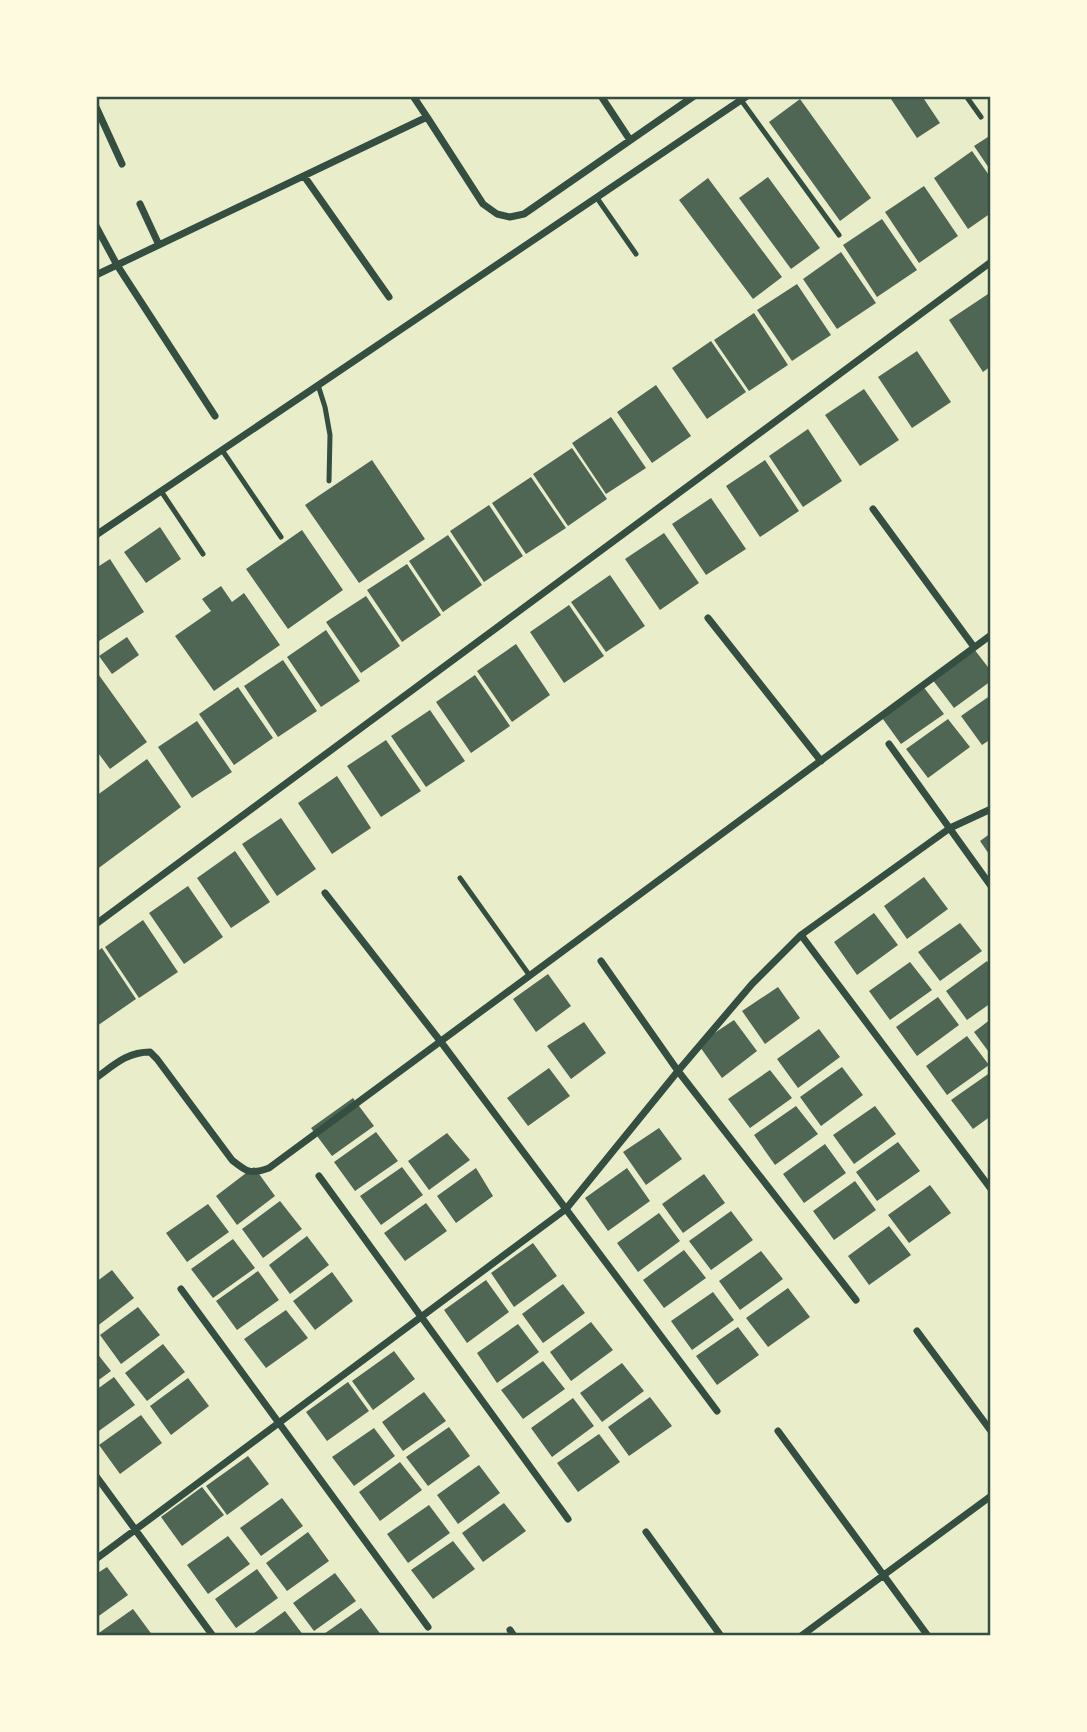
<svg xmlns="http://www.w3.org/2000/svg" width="1087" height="1732" font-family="Inter,sans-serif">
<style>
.building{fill:#4f6655}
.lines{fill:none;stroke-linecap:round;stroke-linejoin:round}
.service{stroke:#344e41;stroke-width:5}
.minor{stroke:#344e41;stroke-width:7}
.neatline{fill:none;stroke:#344e41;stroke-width:2.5}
</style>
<rect width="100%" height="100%" fill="#e9edc9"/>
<path class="building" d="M889,96h33l18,27 -23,15z
M800,99l71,99 -31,23 -71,-99z
M991,135v36l-17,-25z
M972,151l19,27v35l-23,16 -34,-51z
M768,177l52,71 -29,21 -52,-71z
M708,178l74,99 -29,22 -74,-99z
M924,186l34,50 -39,27 -34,-51z
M882,219l35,51 -40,27 -34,-52z
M841,252l35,51 -39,26 -34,-50z
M797,284l34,51 -39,26 -35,-51z
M988,294l3,5v67l-8,6 -34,-52z
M754,313l34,52 -39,26 -35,-51z
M711,341l35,51 -39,27 -35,-51z
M917,351l34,51 -39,26 -34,-51z
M656,385l35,51 -39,27 -35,-51z
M864,389l35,51 -39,26 -35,-51z
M611,417l35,51 -40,26 -34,-51z
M808,429l34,52 -39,26 -34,-51z
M572,448l35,51 -39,27 -35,-52z
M372,460l53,79 -66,44 -54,-78z
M765,460l34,51 -39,26 -34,-51z
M531,477l35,51 -40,26 -34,-51z
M711,498l35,51 -40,26 -34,-51z
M489,505l34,51 -39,26 -34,-51z
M160,527l21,32 -35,24 -22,-31z
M302,530l41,60 -55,39 -42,-60z
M664,533l35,50 -39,27 -35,-51z
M448,535l34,50 -39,27 -34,-51z
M110,559l34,53 -48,31v-75z
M407,564l34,51 -39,27 -35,-52z
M610,575l35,51 -39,26 -35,-50z
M221,586l11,16 12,-9 36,52 -66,46 -39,-55 36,-25 -9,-12z
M366,596l34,50 -39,27 -35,-51z
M569,605l35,51 -40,27 -34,-51z
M326,630l34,51 -39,26 -34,-50z
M127,637l12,18 -27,19 -13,-18z
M516,644l34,51 -38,27 -35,-51z
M974,649l17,22v10l-37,27 -22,-29z
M283,660l34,51 -39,26 -34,-51z
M96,671l51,71 -37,27 -14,-19z
M475,675l35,51 -39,27 -35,-51z
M922,685l22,29 -43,30 -21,-29z
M238,687l35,51 -39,27 -35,-51z
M991,695v44l-9,6 -21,-29z
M430,710l35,51 -39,26 -35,-51z
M948,719l22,28 -42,31 -22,-29z
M197,721l35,51 -40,26 -34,-51z
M386,740l35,51 -40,26 -34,-51z
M147,759l34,48 -85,63v-74z
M337,776l34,52 -39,26 -34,-51z
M281,818l35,51 -39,27 -35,-52z
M991,833v24l-11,-16z
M235,851l35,51 -39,26 -34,-50z
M924,877l24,32 -41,30 -23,-33z
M188,886l35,51 -39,27 -35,-51z
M874,913l24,32 -41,30 -23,-33z
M143,920l35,52 -39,26 -34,-51z
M960,923l22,28 -42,30 -22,-29z
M102,948l34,51 -39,27 -1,-74z
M987,961l4,5v37l-24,17 -21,-29z
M910,962l22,28 -42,30 -21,-29z
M548,974l23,32 -35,26 -23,-33z
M778,987l22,31 -35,26 -23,-33z
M938,997l21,28 -42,31 -21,-29z
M991,1019v36l-17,-23z
M734,1020l23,31 -35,27 -24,-34z
M584,1022l22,31 -35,26 -24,-33z
M819,1029l21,28 -42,31 -21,-29z
M967,1036l22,29 -42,30 -21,-29z
M842,1067l21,28 -42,31 -21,-29z
M549,1068l21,28 -42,30 -21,-28z
M770,1070l22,28 -42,30 -22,-29z
M991,1072v44l-18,13 -22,-29z
M353,1098l21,28 -42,30 -21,-28z
M796,1106l22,28 -43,31 -21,-30z
M875,1106l21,28 -42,30 -21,-29z
M659,1128l23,31 -36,26 -23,-33z
M376,1132l22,29 -43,30 -21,-29z
M447,1133l23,27 -41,30 -21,-29z
M898,1142l22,29 -43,30 -21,-29z
M825,1144l21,29 -42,30 -21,-29z
M254,1167l21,29 -38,29 -21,-29z
M402,1167l21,28 -42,30 -21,-29z
M476,1168l17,28 -37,27 -19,-27z
M627,1168l23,33 -42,30 -23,-33z
M704,1174l21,29 -42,30 -21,-29z
M855,1181l21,29 -42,30 -21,-29z
M930,1185l21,28 -42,30 -21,-28z
M280,1201l22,28 -39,29 -21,-29z
M426,1203l21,28 -42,30 -21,-28z
M208,1204l21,28 -42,30 -21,-29z
M731,1211l22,29 -42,30 -22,-29z
M659,1213l21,28 -42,31 -21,-29z
M889,1226l22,29 -42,30 -21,-29z
M307,1236l22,29 -39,29 -21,-29z
M233,1239l22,29 -42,30 -22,-29z
M533,1243l24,33 -43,31 -23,-34z
M684,1250l22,28 -42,30 -21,-28z
M761,1251l22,28 -43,31 -21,-29z
M112,1270l22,28 -38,29v-45z
M258,1271l21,29 -42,30 -21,-29z
M332,1272l21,29 -38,29 -22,-29z
M486,1280l23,32 -42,31 -23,-33z
M563,1284l22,29 -42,30 -21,-29z
M788,1288l22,29 -42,30 -22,-29z
M713,1292l21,28 -42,30 -21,-29z
M138,1307l22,28 -39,29 -21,-29z
M286,1310l22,28 -42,30 -22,-29z
M591,1322l22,28 -42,31 -21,-29z
M518,1324l21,28 -42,31 -20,-30z
M738,1327l21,28 -42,30 -21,-29z
M163,1344l22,28 -38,29 -22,-28z
M394,1351l21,28 -42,31 -21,-29z
M96,1352l15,19 -15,11z
M543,1361l22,28 -42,30 -22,-29z
M622,1363l22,28 -42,31 -22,-29z
M114,1377l21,28 -39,28v-43z
M188,1378l21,28 -38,29 -21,-29z
M348,1382l21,29 -42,30 -21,-29z
M424,1392l22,29 -43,30 -21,-29z
M650,1397l22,29 -43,30 -21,-29z
M573,1398l21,28 -42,31 -21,-29z
M141,1415l21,28 -42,31 -21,-29z
M449,1427l21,29 -42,30 -22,-29z
M374,1428l21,28 -41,30 -22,-29z
M599,1434l21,28 -42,30 -21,-29z
M248,1456l21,28 -42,31 -21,-29z
M400,1462l22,28 -42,31 -21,-29z
M479,1465l21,28 -42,31 -21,-29z
M202,1487l22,28 -42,31 -21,-29z
M282,1498l21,28 -42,30 -21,-28z
M504,1503l22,28 -43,31 -21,-29z
M429,1505l21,28 -42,30 -21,-29z
M308,1532l21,29 -42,30 -21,-28z
M228,1536l22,28 -42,30 -21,-29z
M453,1541l22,28 -42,30 -22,-29z
M107,1567l21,28 -32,23v-44z
M257,1569l21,29 -42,30 -21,-29z
M335,1573l21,28 -42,30 -21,-28z
M361,1608l21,28h-61z
M133,1609l20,27h-57v-1z
M285,1611l19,25h-54z"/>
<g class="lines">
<path class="service" d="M966,96l15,21
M741,100l98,135
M597,198l39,56
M318,385l7,22 5,28 -1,46
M222,450l59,87
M161,491l42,63
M460,878l70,98"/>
<path class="minor" d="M413,96l14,21
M601,96l29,44
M96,107l26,57
M304,176l85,121
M140,204l19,41
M96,226l21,39 98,151
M96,275l331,-158 56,87 14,10 13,3 14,-3 170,-118
M873,509l101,138
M96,535l651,-439
M708,618l113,143
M889,744l102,142
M325,893l116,149 276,369
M96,924l895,-662
M801,935l190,254
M601,961l77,110 178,229
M96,1078c18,-13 31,-26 54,-26l7,7 75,101c15,12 18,15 37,8l722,-533
M319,1176l249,343
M181,1289l247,338
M917,1331l74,100
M778,1431l150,205
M96,1476l117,160
M646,1532l75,104
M96,1559l470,-350 112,-138 74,-87 49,-49 149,-107 41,-19
M510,1630l4,6
M801,1636l190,-140"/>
</g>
<rect width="1087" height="1732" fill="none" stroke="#fefae0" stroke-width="196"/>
<rect x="98" y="98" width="891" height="1536" class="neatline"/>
</svg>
